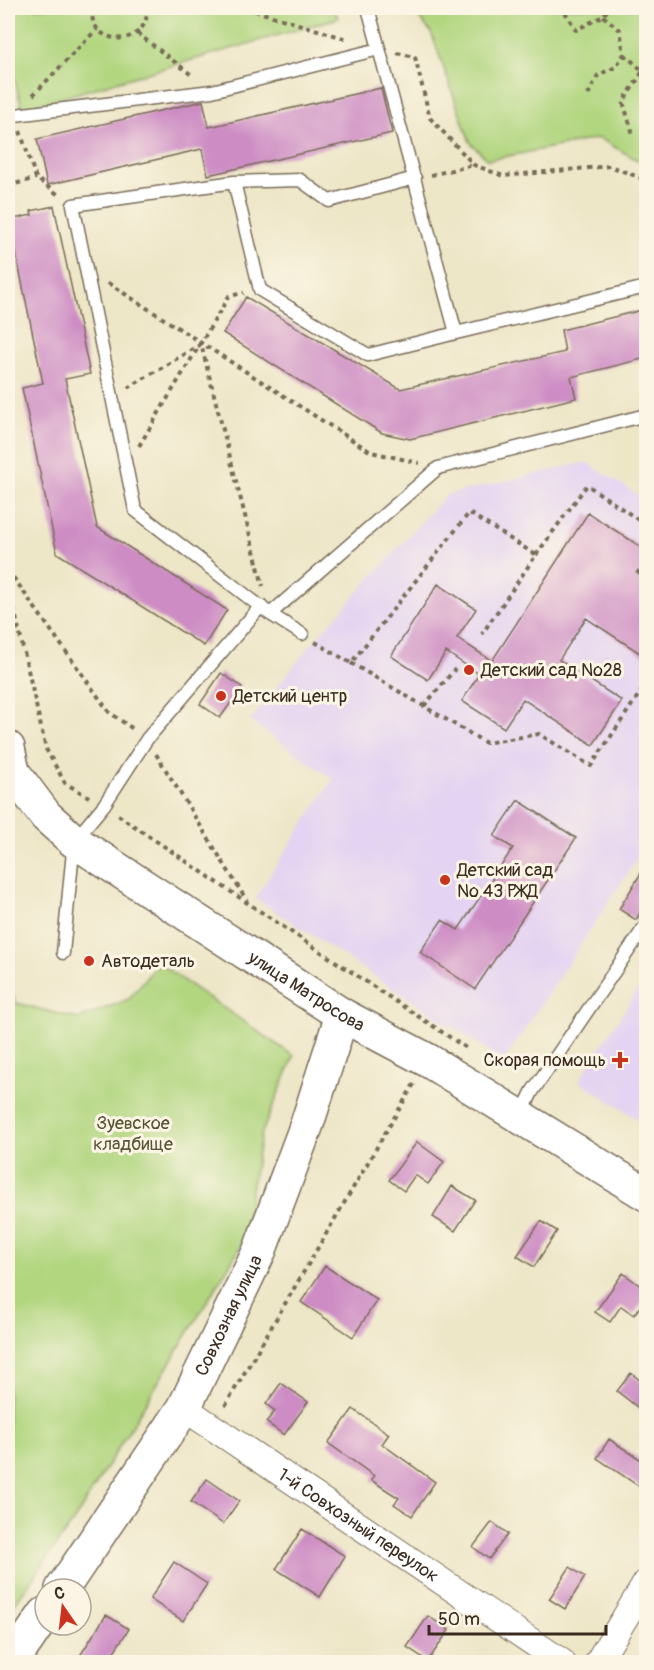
<svg xmlns="http://www.w3.org/2000/svg" width="654" height="1670" font-family="Pangolin,sans-serif">
<style>
.built{fill:#e4d3f2}
.green{fill:#b1d67f;stroke:#76804e;stroke-width:1.5}
.building{fill:#cd8cc4}
.lines{fill:none;stroke-linecap:round;stroke-linejoin:round}
.lane-casing{stroke:#796c59;stroke-width:15}
.street-casing{stroke:#796c59;stroke-width:28}
.secondary-casing{stroke:#796c59;stroke-width:36}
.path{stroke:#796c59;stroke-width:4;stroke-dasharray:4.5 4.5;stroke-linecap:butt}
.lane{stroke:#fff;stroke-width:12}
.street{stroke:#fff;stroke-width:26}
.secondary{stroke:#fff;stroke-width:33}
.poi-dot{fill:#c8321e;stroke:#fcf5e5;stroke-width:2}
.labels{text-anchor:middle;stroke-width:6;stroke-linejoin:round;paint-order:stroke}
.poi-label{font-size:18px;fill:#3b2a1e;stroke:#fcf5e5;text-anchor:start}
.street-label{font-size:18px;fill:#3b2a1e;stroke:#fcf5e5}
.park-label{font-size:18px;fill:#585536;stroke:#fcf5e5}
</style>
<rect width="100%" height="100%" fill="#fcf5e5"/>
<filter id="ink" filterUnits="userSpaceOnUse"><feTurbulence type="fractalNoise" baseFrequency=".0167" numOctaves="2"/><feDisplacementMap in="SourceGraphic" scale="12" xChannelSelector="R" yChannelSelector="G"/><feConvolveMatrix kernelMatrix="1 2 1 2 8 2 1 2 1" color-interpolation-filters="sRGB"/></filter>
<filter id="wash" filterUnits="userSpaceOnUse"><feTurbulence type="fractalNoise" baseFrequency=".008" numOctaves="4" result="noise"/><feDisplacementMap in="SourceGraphic" scale="24" xChannelSelector="R" yChannelSelector="G"/><feGaussianBlur stdDeviation="1.35" result="paint"/><feColorMatrix in="noise" values="0 0 0 0 0 0 0 0 0 0 0 0 0 0 0 0 0 1.4 0 .05"/><feComposite in="paint" operator="in"/></filter>
<g filter="url(#wash)">
<rect width="100%" height="100%" fill="#ede6c7"/>
<path class="built" d="M586,462l60,38v345l-142,216 -249,-163 78,-119 -83,-58 64,-80 132,-146z
M646,977v148l-67,-44z"/>
<path class="green" d="M8,8h326l4,10 -316,91 -14,-58z
M410,8h236v157l-47,-27 -111,22 -18,-18 -39,-110z
M158,963l136,93 -33,79 -20,111 -166,273 -67,94v-628l8,18 63,16 50,-20z"/>
<g id="blocks">
<path class="building" d="M381,88l11,45 -184,42 -6,-26 -155,36 -10,-46 166,-38 6,26z
M54,206l36,168 -25,5 32,148 130,83 -23,36 -147,-93 -35,-165 21,-5 -34,-163 23,-5 -1,-4z
M246,297l154,92 165,-37 -4,-22 85,-21v49l-75,19 5,21 -166,41 -28,-6 -159,-100z
M588,513l58,37v107l-60,-39 -27,42 63,41 -29,44 -70,-46 -19,29 -42,-27 17,-27 -33,-22 -18,28 -37,-24 47,-72 38,25 -19,29 35,23z
M221,673l21,14 -22,31 -20,-14z
M518,800l58,38 -101,151 -55,-37 22,-32 16,10 55,-82 -19,-12z
M646,865v38l-10,17 -17,-11z
M417,1142l27,20 -16,22 -13,-9 -11,16 -15,-11z
M452,1186l23,14 -20,31 -22,-14z
M541,1221l16,10 -23,36 -17,-11z
M325,1266l52,34 -24,37 -52,-35z
M623,1273l23,17v8l-12,17 -13,-9 -11,16 -15,-10z
M631,1373l15,12v29l-29,-23z
M281,1383l27,19 -24,33 -18,-13 9,-11 -9,-7z
M353,1409l36,25 -7,10 53,38 -23,34 -18,-12 5,-6 -28,-18 3,-4 -46,-33z
M609,1439l37,24v28l-49,-33z
M207,1479l32,22 -16,23 -32,-22z
M492,1522l16,12 -19,25 -16,-12z
M302,1529l43,27 -25,41 -44,-28z
M174,1562l33,22 -24,37 -33,-22z
M570,1567l15,10 -20,32 -16,-10z
M106,1615l23,14 -22,33h-31z
M428,1616l21,14 -21,31 -21,-14z"/>
</g>
</g>
<g filter="url(#ink)">
<use href="#blocks" fill-opacity="0" stroke="#796c59" stroke-width="1.5"/>
<g class="lines">
<g class="lane-casing">
<path id="lane" d="M368,8l88,325 190,-46
M15,115l197,-24 167,-42
M234,182l66,-2 29,21 86,-23
M270,614l168,-146 208,-53
M302,634l-32,-20 -135,-104 -62,-305 161,-23 26,108 108,65 88,-22
M63,953l11,-112 30,-36 43,-66 114,-133
M521,1115l11,-23 114,-167"/>
</g>
<g class="street-casing">
<g id="street">
<path id="s1" d="M184,1408l378,254"/>
<path d="M598,1662l48,-79"/>
</g>
</g>
<g class="secondary-casing">
<g id="secondary">
<path id="s2" d="M8,748l5,24 33,44 28,25 268,174 87,46 217,133"/>
<path id="s3" d="M62,1589l122,-181 75,-156 48,-128 35,-109"/>
<path d="M12,1662l33,-48"/>
</g>
</g>
<path class="path" d="M92,8c-4,41 58,40 55,0
M246,8l101,31
M565,12l11,18 27,-14 6,-8
M137,33l56,43
M397,53l18,4 15,61 44,47 29,11 107,-10 36,14
M624,54l19,17 -20,31 10,32
M8,79l4,20
M33,95l64,-66
M588,95l10,-20 18,-8 8,-13 -4,-24 -17,-14
M20,131l16,47 24,18
M431,175l42,-10
M8,186l28,-8
M108,283l263,169 48,11
M128,388l73,-44 62,242
M139,446l90,-150 15,-3
M536,555l51,-70 59,40
M8,570l101,142 24,17
M637,574l9,-13
M8,582l38,167 19,34 24,14
M315,642l36,21 118,-150 67,42 -54,79
M351,663l135,80 53,-9 52,32 55,-82
M424,706l31,-37
M156,754l91,147
M118,815l131,89 217,144
M225,1406l189,-322"/>
<use href="#lane" class="lane"/>
<use href="#street" class="street"/>
<use href="#secondary" class="secondary"/>
</g>
</g>
<g class="poi-dot">
<circle cx="469" cy="670" r="6"/>
<circle cx="221" cy="696" r="6"/>
<circle cx="445" cy="880" r="6"/>
<circle cx="89" cy="961" r="6"/>
<path d="M617 1051h6v6h6v6h-6v6h-6v-6h-6v-6h6z"/>
</g>
<g class="labels">
<g class="poi-label">
<text x="481" y="676">Детский сад №28</text>
<text x="233" y="702">Детский центр</text>
<text x="457" y="876">Детский сад<tspan x="457" dy="21">№ 43 РЖД</tspan></text>
<text x="101" y="967">Автодеталь</text>
<text x="606" y="1066" text-anchor="end">Скорая помощь</text>
</g>
<g class="street-label">
<text dy="6" stroke="none"><textPath href="#s2" startOffset="394">улица Матросова</textPath></text>
<text dy="6" stroke="none"><textPath href="#s3" startOffset="321">Совхозная улица</textPath></text>
<text dy="6" stroke="none"><textPath href="#s1" startOffset="210">1-й Совхозный переулок</textPath></text>
</g>
<g class="park-label">
<text x="133" y="1129">Зуевское<tspan x="133" dy="21">кладбище</tspan></text>
</g>
</g>
<rect width="654" height="1670" fill="none" stroke="#fcf5e5" stroke-width="30"/>
<g transform="translate(63 1607) rotate(346)"><circle r="28" fill="#fcf5e5" stroke="#afa495" stroke-width="1.5"/>
<path d="M0-4.5L10 22L0 15L-10 22Z" fill="#c8321e"/>
<text y="-9" font-size="16" font-weight="bold" text-anchor="middle" fill="#3b2a1e">С</text>
</g>
<path d="M429 1625v9h177v-9" fill="none" stroke="#3b2a1e" stroke-width="3"/>
<text x="438" y="1625" font-size="18" fill="#3b2a1e" stroke="#fcf5e5" stroke-width="4.5" paint-order="stroke">50 m</text>
</svg>
